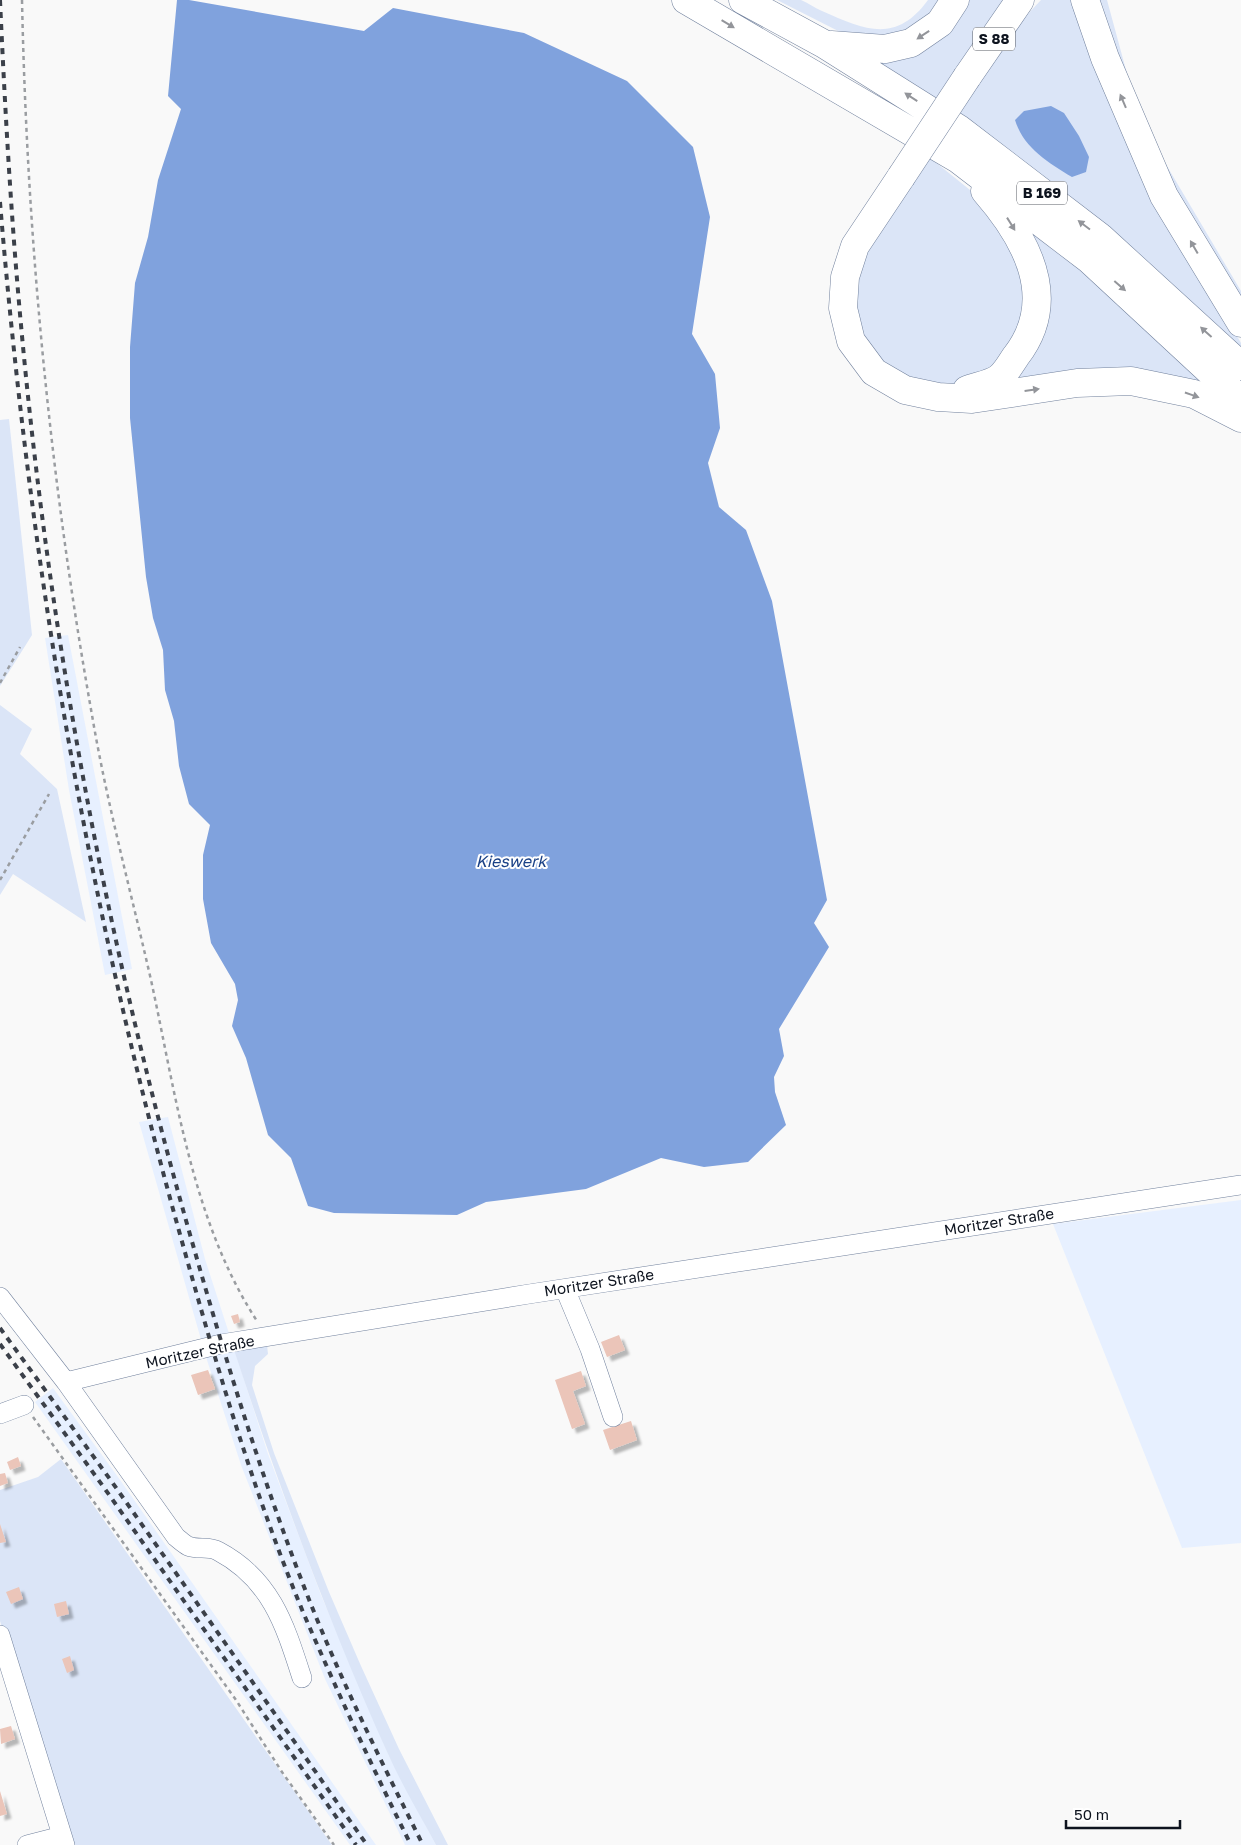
<svg xmlns="http://www.w3.org/2000/svg" width="1241" height="1845" font-family="'Golos Text',sans-serif">
<style>
.built{fill:#e7f0ff}
.green{fill:#dbe5f7}
.water{fill:#80a2dd}
.building{fill:#ebc5b9;filter:url(#shadow)}
.lines{fill:none;stroke-linecap:round;stroke-linejoin:round}
.minor-casing{stroke:#71819d;stroke-width:20}
.highway-casing{stroke:#71819d;stroke-width:29}
.path{stroke:#9a9da1;stroke-width:2.5;stroke-dasharray:4 4;stroke-linecap:butt}
.minor{stroke:#fff;stroke-width:19}
.highway{stroke:#fff;stroke-width:28}
.rail{stroke:#3b4049;stroke-width:4;stroke-dasharray:6 6;stroke-linecap:butt}
.highway-bridge-casing{stroke:#71819d;stroke-width:29;stroke-linecap:butt}
.highway-bridge{stroke:#fff;stroke-width:28}
.oneway{fill:#93959a}
.labels{text-anchor:middle;stroke-width:4;stroke-linejoin:round;paint-order:stroke}
.shield{fill:#fff;stroke:#565a62;stroke-width:1}
.shield-label{font-size:14px;font-weight:bold;fill:#0e141f}
.street-label{font-size:15px;fill:#0e141f;stroke:#fff}
.water-label{font-size:16px;font-style:italic;fill:#1a4186;stroke:#fff}
</style>
<defs>
<filter id="shadow"><feDropShadow dx="4.5" dy="4.5" stdDeviation="1" flood-color="#0004"/></filter>
</defs>
<rect width="100%" height="100%" fill="#f9f9f9"/>
<path class="built" d="M68,635l64,334 -27,6 -36,-185 -24,-152z
M168,1117l37,142 63,195 53,141 68,161 47,89h-31l-80,-166 -84,-214 -35,-108 -67,-235z
M1241,1200v343l-59,5 -129,-324z
M53,1388l65,89 258,368h-26l-315,-443z"/>
<path class="green" d="M777,0c8,0 17,0 24,0 7,3 14,8 21,11 43,19 74,33 106,-11h18l-32,33 -58,7z
M964,0h40l-68,102 -73,-45z
M1041,0h38l80,203 82,140v10l-286,-239 69,-96z
M1097,0h10l22,81 29,70 83,140v19l-90,-159z
M929,157l51,41 36,48 13,56 -30,67 -39,19 -47,-5 -26,-15 -27,-36 -6,-39 11,-38z
M1005,205l109,87 117,111 -31,-15 -212,4 50,-58z
M9,419l23,216 -32,51v-266z
M0,705l32,24 -12,25 37,35 29,133 -73,-48 -13,21z
M267,1345l1,9 -13,12 -3,19 22,68 55,139 32,74 38,83 49,96h-12c-16,-30 -34,-60 -48,-91 -59,-131 -109,-267 -154,-404z
M61,1459l271,386h-263l-69,-224v-131l38,-13z"/>
<path class="water" d="M177,0h12l175,31 29,-23 131,25 103,48 66,66 17,70 -18,117 23,40 5,54 -12,35 11,44 27,23 26,71 55,299 -13,23 15,24 -50,82 5,27 -10,21 1,15 11,33 -38,37 -44,5 -43,-9 -75,31 -100,13 -29,13 -123,-2 -26,-7 -17,-48 -23,-23 -22,-77 -14,-32 6,-26 -3,-16 -24,-41 -8,-44v-44l7,-30 -21,-21 -10,-38 -5,-45 -9,-31 -2,-40 -10,-32 -7,-41 -16,-159v-71l5,-64 13,-46 10,-57 23,-71 -13,-13z
M1051,106l13,7 15,23 10,21 -3,15 -14,5c-24,-14 -49,-30 -57,-57l9,-9z"/>
<path class="building" d="M238,1314l2,8 -6,2 -3,-8z
M619,1335l6,15 -18,7 -6,-15z
M208,1370l7,19 -17,6 -7,-20z
M581,1371l5,15 -13,5 12,33 -13,5 -17,-49z
M631,1421l6,19 -27,10 -7,-20z
M18,1457l3,9 -11,4 -3,-8z
M5,1473l3,10 -8,3v-12z
M0,1524l6,18 -6,1z
M19,1587l4,12 -12,5 -5,-12z
M66,1601l3,13 -12,3 -3,-13z
M70,1656l4,14 -7,3 -5,-14z
M11,1726l4,13 -14,5 -1,-15z
M0,1791l7,23 -7,2z"/>
<g class="lines">
<g class="minor-casing">
<path id="minor" d="M565,1289l25,60 23,68
M0,1297l66,85 110,155c4,3 8,7 12,9 9,4 21,0 30,5 53,28 67,74 84,127
M66,1382l155,-38 308,-50 712,-109
M0,1414l24,-9
M0,1635l65,210
M27,1845l35,-9"/>
</g>
<g class="highway-casing">
<path id="highway" d="M686,0l272,159 132,101 151,140
M743,0l81,44 135,85 141,108 141,129
M1085,0l20,58 59,138 77,127
M831,45l54,4 26,-6 29,-20 15,-23
M967,77l53,-77
M901,177l-46,69 -10,31 -2,31 8,33 23,31 31,18 33,7 34,2 105,-16 54,-2 63,13 47,24
M967,390c10,-4 24,-6 32,-12 7,-5 12,-15 17,-22 44,-57 10,-118 -31,-165"/>
</g>
<path class="path" d="M22,0c5,239 28,479 70,715 15,89 39,177 59,265 25,115 41,241 106,341
M0,683l20,-36
M0,880l49,-86
M33,1417l203,283 46,72 52,73"/>
<use href="#minor" class="minor"/>
<use href="#highway" class="highway"/>
<path class="rail" d="M0,0c5,109 11,217 21,325 28,308 85,616 170,913 35,123 72,245 119,364 33,83 73,163 113,243
M0,202c29,351 86,697 181,1036 35,126 72,253 122,374 34,79 70,157 108,233
M0,1328l112,154 255,363
M0,1344l105,145 251,356"/>
<g class="highway-bridge-casing">
<path id="highway-bridge" d="M901,177l66,-100"/>
</g>
<use href="#highway-bridge" class="highway-bridge"/>
</g>
<defs><path id="oneway-solid" d="M-6-.8H1V-3.2L6.5 0L1 3.2V.8H-6Z" transform="scale(1.25)"/></defs>
<g class="oneway">
<use href="#oneway-solid" transform="translate(728 24) rotate(31)"/>
<use href="#oneway-solid" transform="translate(923 35) rotate(146)"/>
<use href="#oneway-solid" transform="translate(911 97) rotate(-147)"/>
<use href="#oneway-solid" transform="translate(1123 101) rotate(-113)"/>
<use href="#oneway-solid" transform="translate(1011 224) rotate(58)"/>
<use href="#oneway-solid" transform="translate(1084 225) rotate(-143)"/>
<use href="#oneway-solid" transform="translate(1194 247) rotate(-120)"/>
<use href="#oneway-solid" transform="translate(1120 286) rotate(41)"/>
<use href="#oneway-solid" transform="translate(1206 332) rotate(-138)"/>
<use href="#oneway-solid" transform="translate(1032 390) rotate(-8)"/>
<use href="#oneway-solid" transform="translate(1192 395) rotate(19)"/>
</g>
<g class="labels">
<g class="shield">
<rect x="973" y="27.5" width="42" height="23" rx="4"/>
<rect x="1017" y="181.5" width="50" height="23" rx="4"/>
</g>
<g class="shield-label">
<text x="994" y="44">S 88</text>
<text x="1042" y="198">B 169</text>
</g>
<g class="street-label">
<text transform="translate(999 1222) rotate(-9)" y="5">Moritzer Straße</text>
<text transform="translate(599 1283) rotate(-9)" y="5">Moritzer Straße</text>
<text transform="translate(200 1352) rotate(-12)" y="5">Moritzer Straße</text>
</g>
<g class="water-label">
<text x="511" y="867">Kieswerk</text>
</g>
</g>
<path d="M1066 1820v8h114v-8" fill="none" stroke="#0e141f" stroke-width="2.5"/>
<text x="1074" y="1820" font-size="15" fill="#0e141f" stroke="#ffffff" stroke-width="4" paint-order="stroke">50 m</text>
</svg>
